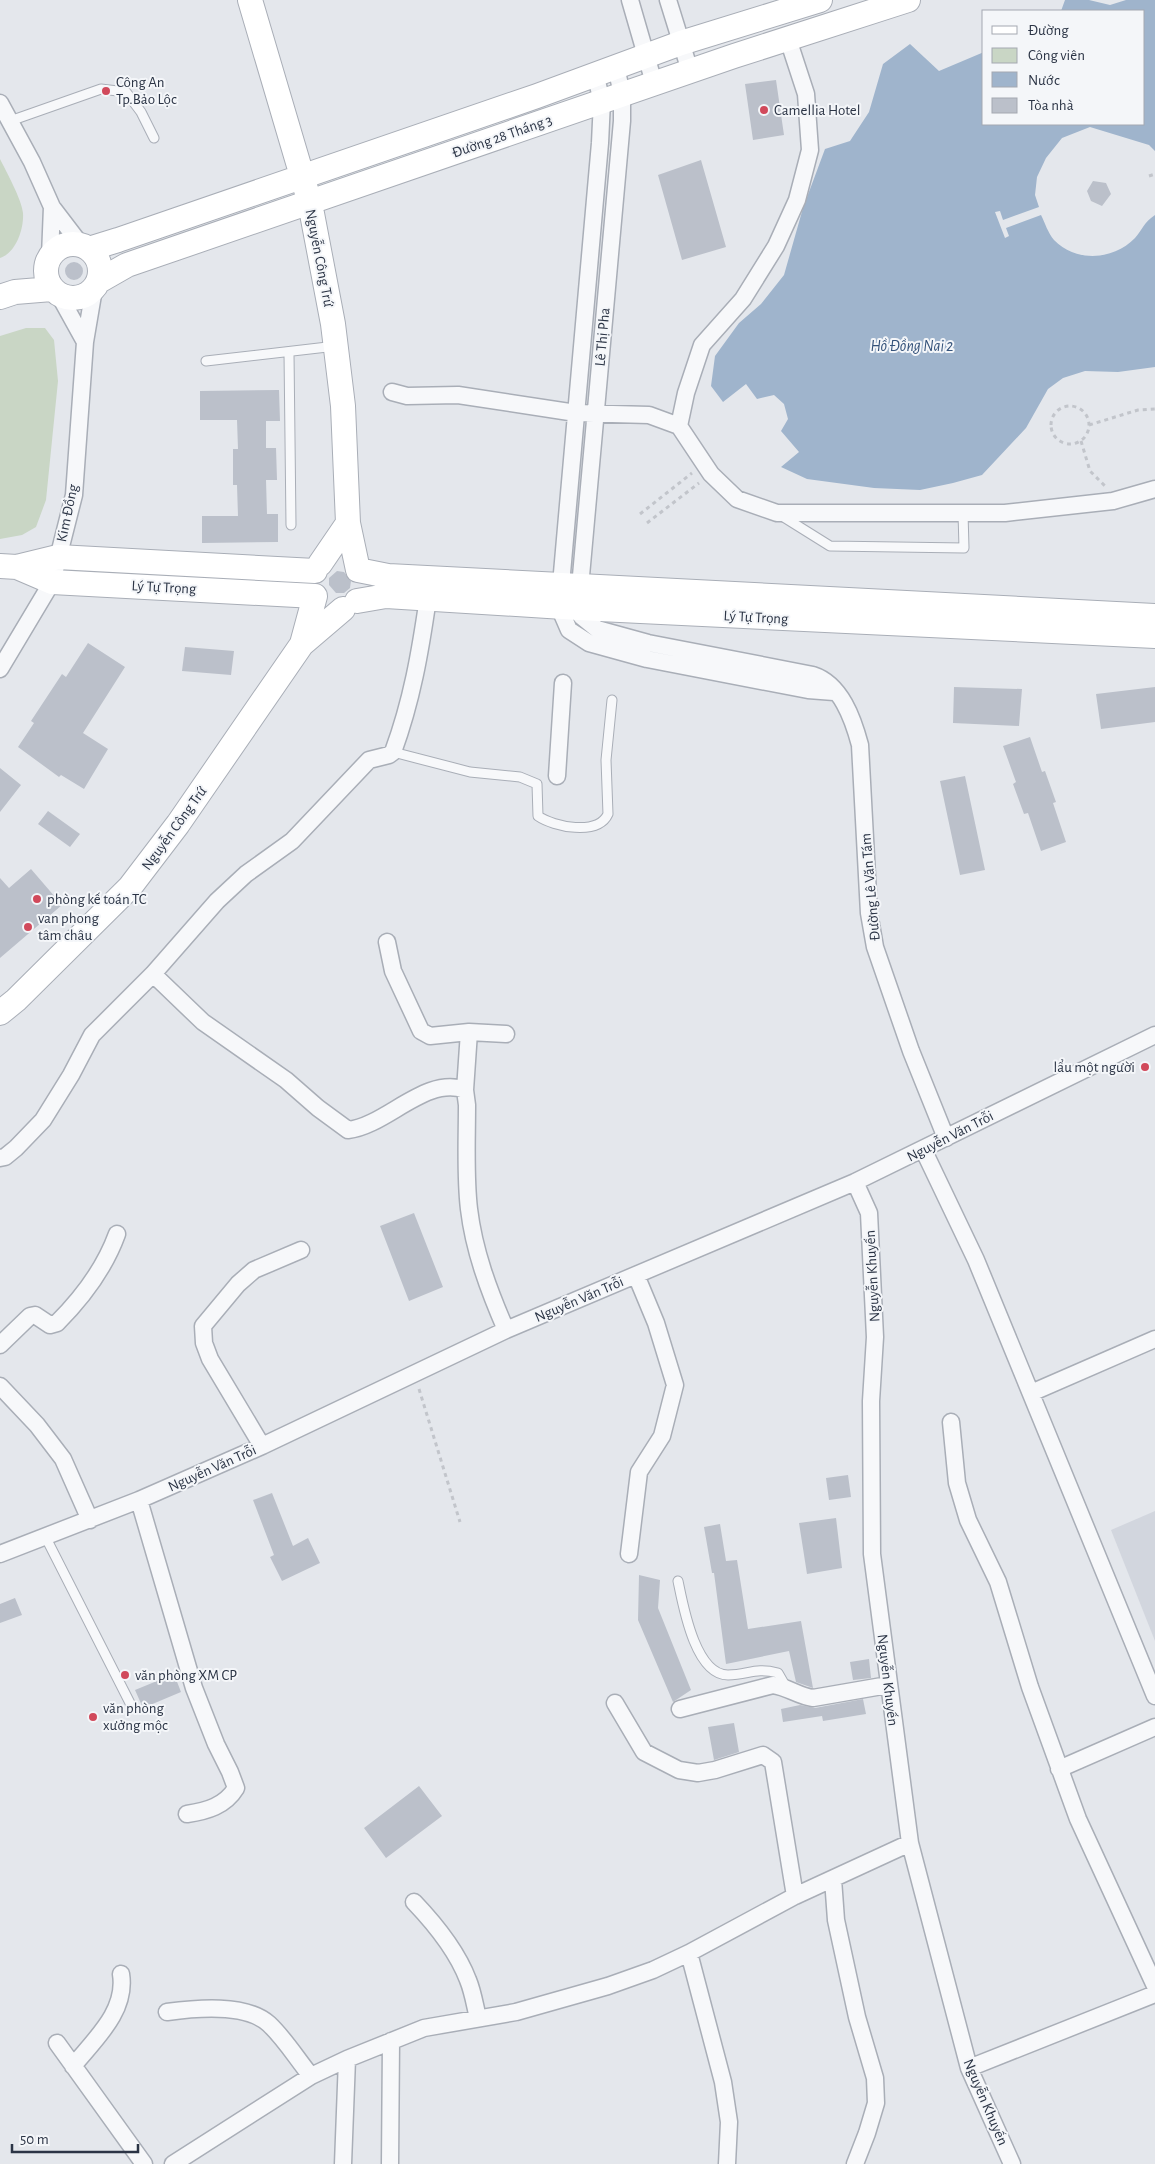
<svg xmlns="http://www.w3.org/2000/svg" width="1155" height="2164" font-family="'Alegreya Sans',sans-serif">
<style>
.built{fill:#d2d6de}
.green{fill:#c9d6c5}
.water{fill:#9fb4cc}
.building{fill:#bbc0ca}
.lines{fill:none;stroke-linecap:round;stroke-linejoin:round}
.lane-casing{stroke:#a9aeb7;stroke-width:11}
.street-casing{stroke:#a9aeb7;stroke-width:19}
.secondary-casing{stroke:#a9aeb7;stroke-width:26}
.path{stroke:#c2c5cb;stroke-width:3;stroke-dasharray:4 4;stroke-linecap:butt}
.lane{stroke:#f7f8fa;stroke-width:9}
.street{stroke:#f7f8fa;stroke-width:16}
.secondary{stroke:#fff;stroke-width:24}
.poi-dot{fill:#d1495b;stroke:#f4f6f9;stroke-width:2}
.labels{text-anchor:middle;stroke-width:4;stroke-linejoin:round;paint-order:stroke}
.poi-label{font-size:15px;fill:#2b3445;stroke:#f4f6f9;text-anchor:start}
.street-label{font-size:15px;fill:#2b3445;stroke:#f4f6f9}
.water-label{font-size:16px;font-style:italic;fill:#34527a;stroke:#f4f6f9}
</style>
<rect width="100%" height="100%" fill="#e4e7ec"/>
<path class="built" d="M1155,1511v130l-44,-111z"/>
<path class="green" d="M0,159c6,12 22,41 23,54 1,16 -7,40 -23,45z
M26,328h19l9,12 4,41 -12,119 -10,27 -14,8 -22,4v-203z"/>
<path class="water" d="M1065,0h24l21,5 16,-5h29v151l-6,-6 -59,-18 -28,11 -16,20 -9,19 -2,18 4,12 -36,13 -3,-9 -5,1 10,26 4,-2 -3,-8 35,-13c4,8 7,18 13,25 22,23 60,20 81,-2 8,-9 8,-15 20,-23v152l-37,5 -33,-1 -22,7 -15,11 -22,39 -44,47 -29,8 -33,7 -46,-2 -67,-9 -26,-12 18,-15 -18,-21 7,-12 -4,-15 -10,-9 -17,4 -11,-15 -23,18 -12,-16 4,-30 24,-33 22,-19 23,-29 19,-67 22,-59 25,-8 19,-29 14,-48 27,-20 29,27 45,-19v72h160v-113h-83z"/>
<path class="building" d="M776,80l8,55 -31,5 -8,-56z
M701,160l25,87 -44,13 -24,-85z
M1093,181l13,2 5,11 -9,12 -11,-5 -4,-10z
M65 271a9 9 0 1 1 18 0a9 9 0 1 1-18 0Z
M279,390l1,31h-14v27h10l1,32h-11l1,34h11v28l-76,1v-27h36l-1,-31h-4v-36h5l-1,-29h-37v-29z
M337,571l7,1 7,9 -1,7 -6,5h-8l-7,-8v-7z
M88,643l37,24 -42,66 25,16 -24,40 -23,-14 -2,2 -41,-30 16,-24 -3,-2 31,-47 4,3z
M185,647l49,4 -3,24 -49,-4z
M954,687l68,2 -3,37 -66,-3z
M1155,687v35l-54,7 -5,-35z
M1030,737l12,35 3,-1 11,31 -3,1 13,39 -25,9 -13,-38 -4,1 -11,-30 3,-2 -13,-36z
M0,768l21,17 -21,27z
M965,776l20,94 -25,5 -20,-94z
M48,811l32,23 -10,13 -32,-23z
M31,869l31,36 -62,53v-80l9,10z
M414,1213l29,74 -34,14 -29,-75z
M848,1475l3,22 -22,3 -3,-22z
M272,1493l21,53 15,-8 12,25 -38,18 -12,-24 4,-2 -21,-55z
M836,1518l6,50 -35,6 -8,-51z
M720,1524l6,37 11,-1 11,69 53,-8 12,67 -17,-6 -7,-31 -63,13 -12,-91h-2l-8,-46z
M639,1575l21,5 -2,28 33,82 -18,12 -35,-82z
M15,1598l7,17 -22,8v-19z
M869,1659l2,19 -18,2 -3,-18z
M174,1674l7,18 -38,16 -8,-18z
M863,1699l3,15 -43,7 -1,-5 -39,6 -2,-13 19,-4 15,3z
M734,1723l5,29 -25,8 -6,-33z
M419,1786l23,30 -56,42 -22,-30z"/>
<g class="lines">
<g class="lane-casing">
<path id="lane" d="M10,121l91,-32 25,3 15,20 13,26
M289,353l2,172
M206,361l130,-15
M782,516l48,30 134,2 -1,-35
M393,752l77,20 50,5 17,7 1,32c16,11 60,20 70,-2l-2,-54 6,-60
M46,1538l85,167
M678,1581c5,24 17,94 50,94 21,0 26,-8 50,-2l8,14"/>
</g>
<g class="street-casing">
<path id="street" d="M630,0l24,83
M668,0l22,71
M616,67l6,27v27l-42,466 -1,21 2,8 16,13 51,14 165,32c28,9 40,44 47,70l9,168 6,34 36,104 35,87
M595,74l7,27 -2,42 -41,464 10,23 20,13 58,16 161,31 26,2
M0,103l32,59 20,45 29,38
M50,256l2,-49
M59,295l26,47
M392,392l15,4 51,-1 118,18 73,2 30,11 32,48 26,25 40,14h228l108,-12 42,-12
M679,426l7,-33 16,-48 41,-46 33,-53 21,-46 13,-50 -4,-56 -18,-55
M0,669l52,-87 3,-12 19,-75 11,-153 9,-53
M557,776l6,-93
M387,942l6,29 28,60 9,5 39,-4
M153,974l50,48 83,58 32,28 30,22c38,-4 78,-55 117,-40l2,15c0,35 -2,70 2,104 5,42 20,82 37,121
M465,1090l4,-58 37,2
M923,1149l53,111 179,436
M0,1158l5,-1 11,-9 27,-28 28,-45 21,-40 61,-61 64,-73 29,-27 46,-33 77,-81 20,-5 4,-3c19,-52 27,-99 35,-154
M855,1182l14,31 6,124 -4,64 1,153 38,289 59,225 43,96
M0,1345l30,-29 5,-1 15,10 7,-2c25,-25 48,-56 60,-89
M0,1386l37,39 26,34 27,61
M1031,1393l124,-54
M951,1422l6,61 11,37 30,62 32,105 48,132 77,167
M262,1446l-52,-87 -6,-16 -1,-17 35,-42 16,-14 47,-20
M139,1500l55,188 22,56 14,28 6,16c-11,18 -29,23 -49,26
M0,1554l139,-54 123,-54 244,-116 349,-148 300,-147
M629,1554l10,-82 23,-36 13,-51 -19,-62 -20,-48
M615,1703l29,49 35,18 19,3 17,-3 48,-15 10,7 22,134
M680,1709l93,-24c15,2 25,11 40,13l75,-13
M1059,1769l96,-42
M833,1879l3,41 21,97 18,61 1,25 -9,30 -12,31
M414,1902c21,22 43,49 54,78 5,12 7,26 10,38
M689,1953l34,129 6,40 -2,42
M167,2012c29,-4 79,-9 102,12 16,15 28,35 42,52
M57,2043l87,121
M73,2066c22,-27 54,-55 48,-92
M969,2068l186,-74
M173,2164l138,-88 36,-17 77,-31 92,-16 92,-26 45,-16 36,-17 106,-57 115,-53
M343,2164l4,-105
M390,2164l1,-123"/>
</g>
<g class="secondary-casing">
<path id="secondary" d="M250,0l60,203 23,121 10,82 5,117 10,47 30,6 767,40
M46 271a27 27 0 1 1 54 0a27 27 0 1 1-54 0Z
M89,249l29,-9 419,-144 144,-53 139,-43
M99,281l28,-16 607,-209 174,-56
M0,297l15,-5 37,-3
M320,564l28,-41
M0,566l17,1 41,-10 257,14
M17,567l35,15 263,14 -13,48
M357,601l29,-5 193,12 576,28
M0,1013l16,-13 114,-113 48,-63 124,-180 41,-35"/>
</g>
<path class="path" d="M1149,176l6,-2
M1051 425a19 19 0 1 1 38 0a19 19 0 1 1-38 0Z
M1089,425l49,-15 17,-1
M1081,441l9,30 16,16
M640,514l52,-41
M647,523l52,-40
M419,1389l41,133"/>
<use href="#lane" class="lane"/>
<use href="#street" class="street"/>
<use href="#secondary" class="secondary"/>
</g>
<g class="poi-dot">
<circle cx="106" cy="91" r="5"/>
<circle cx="764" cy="110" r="5"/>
<circle cx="37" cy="899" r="5"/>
<circle cx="28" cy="927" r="5"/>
<circle cx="1145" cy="1067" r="5"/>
<circle cx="125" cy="1675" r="5"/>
<circle cx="93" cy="1717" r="5"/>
</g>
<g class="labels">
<g class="poi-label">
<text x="116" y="87">Công An<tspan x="116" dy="17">Tp.Bảo Lộc</tspan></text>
<text x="774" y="115">Camellia Hotel</text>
<text x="47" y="904">phòng kế toán TC</text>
<text x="38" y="923">van phong<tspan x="38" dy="17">tâm châu</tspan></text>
<text x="1135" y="1072" text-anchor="end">lẩu một người</text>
<text x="135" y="1680">văn phòng XM CP</text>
<text x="103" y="1713">văn phòng<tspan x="103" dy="17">xưởng mộc</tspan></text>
</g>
<g class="street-label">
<text transform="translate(502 136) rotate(-19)" y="5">Đường 28 Tháng 3</text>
<text transform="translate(320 258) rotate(79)" y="5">Nguyễn Công Trứ</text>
<text transform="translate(602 337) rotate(-85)" y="5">Lê Thị Pha</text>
<text transform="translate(67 513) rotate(-78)" y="5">Kim Đồng</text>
<text transform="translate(164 587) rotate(3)" y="5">Lý Tự Trọng</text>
<text transform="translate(756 617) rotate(3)" y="5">Lý Tự Trọng</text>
<text transform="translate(174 828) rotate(-54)" y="5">Nguyễn Công Trứ</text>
<text transform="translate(870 887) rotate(-95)" y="5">Đường Lê Văn Tám</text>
<text transform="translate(950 1136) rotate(-27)" y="5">Nguyễn Văn Trỗi</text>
<text transform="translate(872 1276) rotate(-93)" y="5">Nguyễn Khuyến</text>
<text transform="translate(579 1299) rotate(-23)" y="5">Nguyễn Văn Trỗi</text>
<text transform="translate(212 1468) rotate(-24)" y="5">Nguyễn Văn Trỗi</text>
<text transform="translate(888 1680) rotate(83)" y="5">Nguyễn Khuyến</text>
<text transform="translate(986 2102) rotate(67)" y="5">Nguyễn Khuyến</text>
</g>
<g class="water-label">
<text x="912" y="351">Hồ Đồng Nai 2</text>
</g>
</g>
<rect x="982" y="10" width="162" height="115" fill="#f4f6f9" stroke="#a4a8b1"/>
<rect x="992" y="26" width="25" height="8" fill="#ffffff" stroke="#a4a8b1"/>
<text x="1028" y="35" font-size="15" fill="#2b3445">Đường</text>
<rect x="992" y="48" width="25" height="15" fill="#c9d6c5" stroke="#a4a8b1"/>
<text x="1028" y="60" font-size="15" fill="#2b3445">Công viên</text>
<rect x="992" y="72" width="25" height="15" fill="#9fb4cc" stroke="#a4a8b1"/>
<text x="1028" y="85" font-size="15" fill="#2b3445">Nước</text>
<rect x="992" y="98" width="25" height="15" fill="#bbc0ca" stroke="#a4a8b1"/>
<text x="1028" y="110" font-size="15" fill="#2b3445">Tòa nhà</text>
<path d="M12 2144v8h126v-8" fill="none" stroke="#2b3445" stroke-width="2.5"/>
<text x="20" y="2144" font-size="15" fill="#2b3445" stroke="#f4f6f9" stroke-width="4" paint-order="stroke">50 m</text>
</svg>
